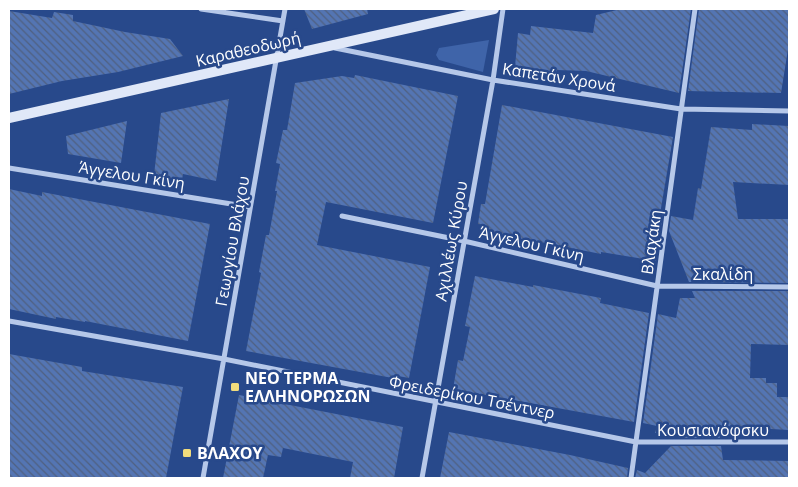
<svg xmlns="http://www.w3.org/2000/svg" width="798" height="487" font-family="'Open Sans',sans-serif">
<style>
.green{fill:#3f64a9}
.building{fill:url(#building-back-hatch)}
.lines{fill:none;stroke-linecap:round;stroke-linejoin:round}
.street{stroke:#b6c8e9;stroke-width:5}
.secondary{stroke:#e0e8f8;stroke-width:10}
.poi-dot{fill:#f1dc7c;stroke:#28498b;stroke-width:2}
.labels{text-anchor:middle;stroke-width:5;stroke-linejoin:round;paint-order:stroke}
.street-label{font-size:16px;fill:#fff;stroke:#28498b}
.poi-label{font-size:16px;font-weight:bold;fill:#fff;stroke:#28498b;text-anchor:start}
</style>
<defs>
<pattern id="building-back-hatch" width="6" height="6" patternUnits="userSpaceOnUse" patternTransform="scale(1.25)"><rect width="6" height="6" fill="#5475b3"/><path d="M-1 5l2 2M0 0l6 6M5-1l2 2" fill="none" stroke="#506080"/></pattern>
</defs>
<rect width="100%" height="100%" fill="#28498b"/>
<path class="green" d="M489,40l-6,32 -44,-12 -3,-5 3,-7z"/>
<path class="building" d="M304,9h63l1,5 -56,15z
M621,9h70l-12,84 -93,-22 -29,-1 -1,7 -27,-3 1,-6 -15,-1 3,-34 12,2 1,-9 62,7 3,-18z
M699,9h90v34l-8,50 -93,-2z
M9,11l43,7 2,-6 19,3v6l52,11 45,7 13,17 -65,16 -56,9 -53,13z
M355,75l103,21 -25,127 -107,-21 -9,43 113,22 -21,111 -11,-2v3l-152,-28 15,-78 -2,-1 7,-37h3l8,-44h-2l5,-27 -4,-1 7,-33h4l8,-47 47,-7 12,2z
M229,99l-13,82 -33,-7 -1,6 -28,-5 7,-62z
M502,105l171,32 -13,77 3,1 -7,46 -55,-9v2l-71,-14 -47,-7 2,-8 -7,-1 3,-20h4z
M127,121l-6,42 -53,-9 -2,-18z
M752,124l37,2v59l-56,-3 5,37h51v64l-100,-1 -20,-51 2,-15 22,4 5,-32 3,1 10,-62 41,3z
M9,189l33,7v-4l168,32 -22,117 -103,-20v1l-29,-5v2l-47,-10z
M475,276l58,11v-2l68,13 -1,5 49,10 -15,109 -181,-33 5,-29 5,1 7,-34 -5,-1z
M692,291h97v54l-38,-1 -1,34h16v5h11v14h12v33l-71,-4 2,12h-41l5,-5h-29l2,-7 -14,-3 15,-109 18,4 4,-20h15z
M9,354l73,13v4l101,16 -17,91h-157z
M239,395l164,32 -9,51h-44l3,-16 -70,-14 -2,9 -13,-2 -5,23h-40z
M449,432l121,23 58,13 -1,10h-187z
M671,446h50l2,14 66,1v17h-154l2,-8 8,3z"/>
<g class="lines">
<path class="street" d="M201,9l82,12
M335,48l158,32 188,29 108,2
M9,168l241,39
M342,216l122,25 193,45 132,1
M9,321l215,38 412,83h153
M203,478l82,-469
M422,478l71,-398 10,-71
M631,478l64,-469"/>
<path class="secondary" d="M9,118l485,-109"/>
</g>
<g class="poi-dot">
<rect x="230" y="382" width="10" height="10" rx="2.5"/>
<rect x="182" y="448" width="10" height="10" rx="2.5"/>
</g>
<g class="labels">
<g class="street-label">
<text transform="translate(248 49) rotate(-13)" y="6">Καραθεοδωρή</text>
<text transform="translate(559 77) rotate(9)" y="6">Καπετάν Χρονά</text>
<text transform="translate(132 175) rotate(9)" y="6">Άγγελου Γκίνη</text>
<text transform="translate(232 241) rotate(-80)" y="6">Γεωργίου Βλάχου</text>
<text transform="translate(451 241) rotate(-80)" y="6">Αχιλλέως Κύρου</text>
<text transform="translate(651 242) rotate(-82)" y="6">Βλαχάκη</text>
<text transform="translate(532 244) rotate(13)" y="6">Άγγελου Γκίνη</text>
<text x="723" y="280">Σκαλίδη</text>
<text transform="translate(472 397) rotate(11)" y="6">Φρειδερίκου Τσέντνερ</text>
<text x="713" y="436">Κουσιανόφσκυ</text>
</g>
<g class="poi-label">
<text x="245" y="384">ΝΕΟ ΤΕΡΜΑ<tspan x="245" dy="18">ΕΛΛΗΝΟΡΩΣΩΝ</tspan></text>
<text x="197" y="459">ΒΛΑΧΟΥ</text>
</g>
</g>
<rect width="798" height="487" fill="none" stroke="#ffffff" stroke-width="20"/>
</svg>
